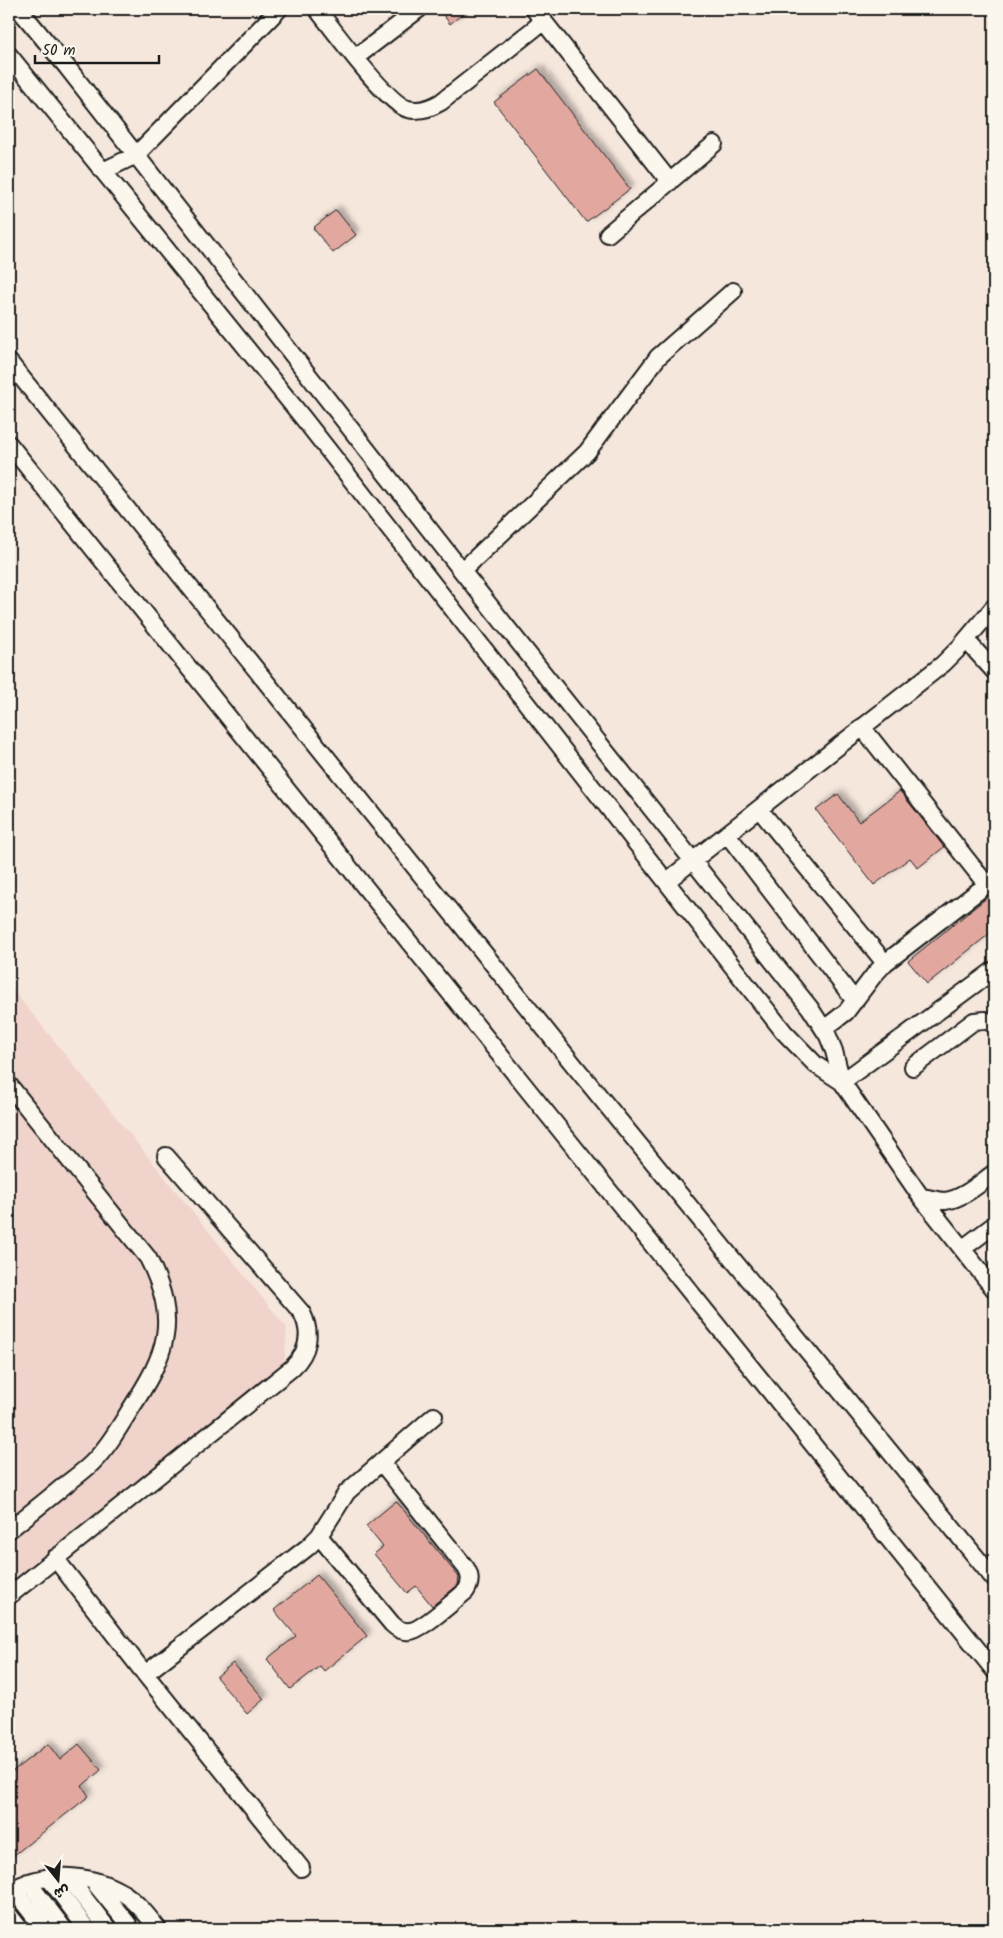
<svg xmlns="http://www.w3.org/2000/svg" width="1003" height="1938" font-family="Kalam,'Playpen Sans Arabic',sans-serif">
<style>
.built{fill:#f0d4cb}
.building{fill:#e2a8a0;stroke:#1c1c1c;filter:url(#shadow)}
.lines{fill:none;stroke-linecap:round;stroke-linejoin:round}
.minor-casing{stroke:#1c1c1c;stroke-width:20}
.minor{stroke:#fbf7ec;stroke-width:16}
</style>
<defs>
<filter id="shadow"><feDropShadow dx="4.5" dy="-4.5" stdDeviation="2.5" flood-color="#0004"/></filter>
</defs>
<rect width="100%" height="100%" fill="#f6e7dd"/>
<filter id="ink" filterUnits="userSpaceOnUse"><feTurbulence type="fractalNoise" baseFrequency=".02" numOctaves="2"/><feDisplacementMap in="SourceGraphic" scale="10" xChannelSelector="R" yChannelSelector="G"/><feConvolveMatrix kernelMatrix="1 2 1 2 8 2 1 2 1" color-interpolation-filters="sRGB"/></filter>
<g filter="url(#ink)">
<path class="built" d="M9,985l278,343 -3,40 -275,219z"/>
<path class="building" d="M439,9h30l-19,15z
M538,69l92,120 -44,33 -92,-120z
M336,210l20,25 -23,18 -20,-25z
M900,791l44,56 -26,21 -8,-10 -36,27 -58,-75 22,-16 21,28z
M994,892v38l-67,54 -19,-23z
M396,1501l63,76 -1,8 -26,21 -16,-20 -9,7 -33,-39 9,-7 -17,-21z
M317,1575l50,61 -43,35 -4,-5 -30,23 -23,-30 29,-23 -22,-26z
M233,1663l31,36 -17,15 -31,-37z
M48,1744l12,16 19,-16 22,26 -19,16 7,10 -80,63v-85z"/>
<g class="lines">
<g class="minor-casing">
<path id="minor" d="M19,9l48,58 395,504 348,437 18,28 6,15 8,31 79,115 73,92
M317,9c16,20 70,95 91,100 12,3 23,-1 33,-7l103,-81
M534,9l136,173
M9,55l294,363 481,614 32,33 26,17
M355,58l64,-49
M103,171l33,-16 143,-146
M608,234l106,-90
M9,362l564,702 421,515
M9,444l985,1226
M462,571l125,-119 71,-95 75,-66
M966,640l28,31
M862,727l125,158
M759,809l126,154
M727,834l128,167
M667,881l276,-217 17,-17 34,-40
M824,1029l22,-17 28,-37 11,-12 109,-84
M913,1067l61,-46 11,-1 9,4
M842,1082l152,-112
M9,1085l139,173c32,64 19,95 -18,152 -11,18 -23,38 -38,53 -8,8 -18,15 -27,22 -18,15 -37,30 -56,45
M921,1197c8,1 17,4 24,4 18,-2 35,-18 49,-28
M962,1249l32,-24
M319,1536l73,88c5,5 11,8 18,7 12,-1 45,-31 56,-40 5,-8 5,-15 0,-23l-85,-106
M55,1558l90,116 156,194
M9,1596l283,-228c17,-16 20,-35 10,-55l-136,-157
M145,1674l163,-127 11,-11 28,-44 87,-76
M48,1877l39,52
M68,1877l40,52
M93,1881l35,43
M28,1882l36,47
M13,1889l31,40
M9,1892c33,-22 80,-19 114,1 14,9 25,23 35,36
M9,1915l11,14"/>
</g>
<use href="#minor" class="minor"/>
</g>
</g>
<rect width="1003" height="1938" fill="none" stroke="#fbf7ec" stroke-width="30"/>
<rect x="15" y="15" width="973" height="1908" fill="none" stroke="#1c1c1c" stroke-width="2" filter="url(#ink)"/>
<g transform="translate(58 1880) rotate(163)" stroke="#fbf7ec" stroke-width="4" paint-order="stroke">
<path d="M0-4L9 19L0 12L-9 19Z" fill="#1c1c1c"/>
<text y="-8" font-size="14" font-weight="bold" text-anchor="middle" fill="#1c1c1c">ش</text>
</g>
<path d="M35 55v8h124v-8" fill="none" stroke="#1c1c1c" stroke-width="2.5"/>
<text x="42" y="55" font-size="15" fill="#1c1c1c" stroke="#fbf7ec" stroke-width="4" paint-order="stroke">50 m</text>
</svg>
